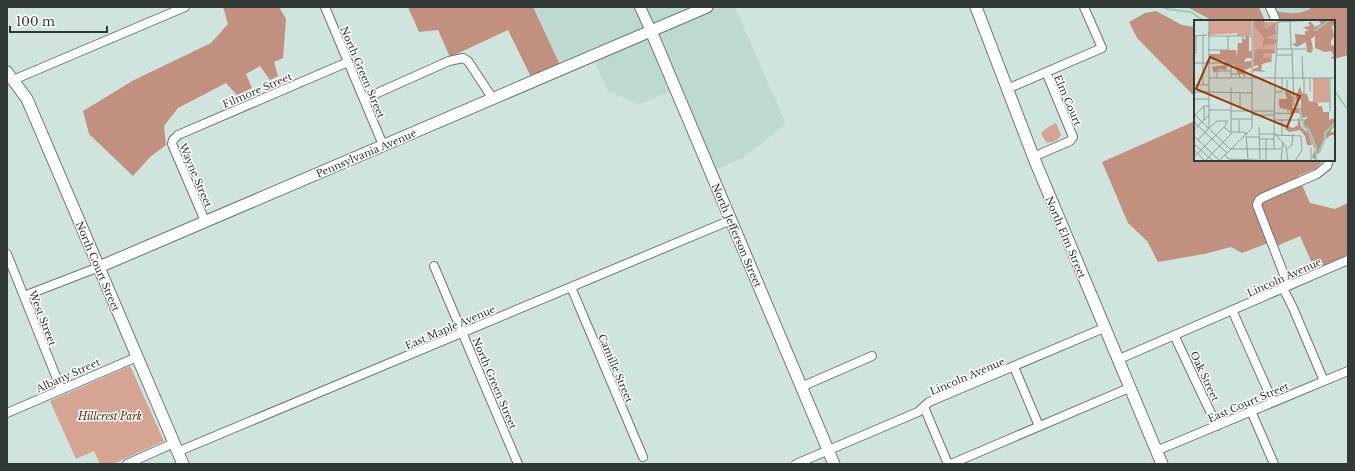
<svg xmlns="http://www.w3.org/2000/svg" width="1355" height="471" font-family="'Libre Baskerville',serif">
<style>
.built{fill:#bddad0}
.green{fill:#d5a492}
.forest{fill:#c1907e}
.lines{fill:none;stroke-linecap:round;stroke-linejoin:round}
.stream{stroke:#95cfbb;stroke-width:2}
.minor-casing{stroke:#677973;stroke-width:10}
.tertiary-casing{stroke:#677973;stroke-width:12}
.secondary-casing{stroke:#677973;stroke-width:13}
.minor{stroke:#fff;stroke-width:8}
.tertiary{stroke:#fff;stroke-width:10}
.secondary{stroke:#fff;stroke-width:11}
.labels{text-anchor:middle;stroke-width:3;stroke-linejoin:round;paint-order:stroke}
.street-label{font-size:10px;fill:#313936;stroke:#fff}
.park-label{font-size:10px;font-style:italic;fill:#5d2106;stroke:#fff}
.inset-river{fill:none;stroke:#95cfbb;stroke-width:2}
.inset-road{fill:none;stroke:#90a09a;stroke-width:1}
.view{fill:#9d3804;fill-opacity:0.15;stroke:#9d3804;stroke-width:2}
.inset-edge{fill:none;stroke:#313936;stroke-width:2}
</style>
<rect width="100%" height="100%" fill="#cfe4dc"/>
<path class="built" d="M533,7h202l51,117 -44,34 -32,14 -35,-83 -36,15 -31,-13 -16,-35 -30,13z
M1275,7h38l-7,5 -14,2 -15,-3z"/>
<path class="green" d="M1056,123l5,12c-3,5 -9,9 -15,7l-5,-9 7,-6z
M130,366l34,75 -51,23h-13l-6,-13 -18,8 -26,-58z"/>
<path class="forest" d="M223,7h56l7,12 -3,39 -9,4 4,14 -8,4 -10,-14 -14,8 6,14 -15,7 -11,-12 -48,25 -14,18 2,19 -16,12 -17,19 -44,-42 -6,-23 51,-31 77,-37 17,-19z
M408,7h125l29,62 -29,12 -25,-51 -58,27 -12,-27 -19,2z
M1182,7h77l6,14h-52l-24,-13z
M1313,7h35v48l-14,4v-38h-53l-4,-10c13,3 24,4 36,-4z
M1156,11l26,14 13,2v70l-58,-59 -8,-16 16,-9z
M1195,121v39h126v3l-6,6 -17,7 12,27 25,6 13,-6v53l-33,14 -15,-34 -23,10 -4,-5 -31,12 -11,-6 -27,7 -46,8 -11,-21 -19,-18 -26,-61z"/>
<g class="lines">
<path class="stream" d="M1163,7l4,2 24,3 13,9
M1334,90l14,20"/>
<g class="minor-casing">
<path id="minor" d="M325,7l58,138
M1270,7l6,14
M13,80l172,-73
M1007,89l95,-41 -18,-41
M364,99l85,-38 14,-3 5,3 25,38
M1033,157l37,-16 3,-4 -27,-65
M205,221l-33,-77 1,-4 5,-5 170,-73
M7,254l54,135
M434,266l84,198
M1288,285l-31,-80 2,-5 5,-3 53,-23 10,-8 2,-6
M571,287l72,170
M1283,288l10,20 31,73
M24,296l75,-29
M1232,310l41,92
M1174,335l43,91
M1117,360l231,-100
M1014,367l25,59
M801,387l71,-31
M924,407l24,57
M1251,411l23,53
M7,413l130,-56
M1156,451l192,-80
M177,452l554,-232
M127,464l47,-21
M796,464l122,-52 11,-10 175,-74
M951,464l178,-76"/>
</g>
<g class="tertiary-casing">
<path id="tertiary" d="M640,7l11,24"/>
</g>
<g class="secondary-casing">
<path id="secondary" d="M976,7l59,154 127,303
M651,31l183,433
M7,72l20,27 156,365
M99,267l608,-260"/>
</g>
<use href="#minor" class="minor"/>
<use href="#tertiary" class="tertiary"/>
<use href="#secondary" class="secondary"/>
</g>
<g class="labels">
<g class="street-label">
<text transform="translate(363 72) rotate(67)" y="4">North Green Street</text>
<text transform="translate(257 90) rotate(-23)" y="4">Filmore Street</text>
<text transform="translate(1068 100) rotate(67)" y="4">Elm Court</text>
<text transform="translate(366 153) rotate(-23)" y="4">Pennsylvania Avenue</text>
<text transform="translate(196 175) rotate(67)" y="4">Wayne Street</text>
<text transform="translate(737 235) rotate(67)" y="4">North Jefferson Street</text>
<text transform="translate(1066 237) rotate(67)" y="4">North Elm Street</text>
<text transform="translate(98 266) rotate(67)" y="4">North Court Street</text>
<text transform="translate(1284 277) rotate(-24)" y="4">Lincoln Avenue</text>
<text transform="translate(43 318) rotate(69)" y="4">West Street</text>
<text transform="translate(450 327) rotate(-23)" y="4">East Maple Avenue</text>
<text transform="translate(616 368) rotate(67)" y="4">Camille Street</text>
<text transform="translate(68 375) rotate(-24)" y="4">Albany Street</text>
<text transform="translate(967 376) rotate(-23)" y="4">Lincoln Avenue</text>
<text transform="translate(1205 376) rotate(65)" y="4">Oak Street</text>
<text transform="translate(495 383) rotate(67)" y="4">North Green Street</text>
<text transform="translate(1248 402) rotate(-23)" y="4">East Court Street</text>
</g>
<g class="park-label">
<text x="110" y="420">Hillcrest Park</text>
</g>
</g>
<g transform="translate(1194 20)">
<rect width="141" height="141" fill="#cfe4dc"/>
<path d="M16,0h41v15l-14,1v-3l-29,2zM64,0v2h19l-2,31 -3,1v8l-19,1v-41zM119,58h16l1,24 -17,1z" fill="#d5a492"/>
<path d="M61,0l9,1 1,8 11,-6 -2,7 3,3 -11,5 11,2 -1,3 -14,3 2,-8 -11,-14zM124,0h17v5l-3,1 2,10 -3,5v4l4,1v13l-5,-1 4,-2 -3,-5 -6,1 -10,-4v-12l-4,3 2,10 -2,4 -4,-1 -1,-10 -9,5 -5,-3 4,-1 -1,-9 10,1v-4h4l-6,-4 7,-1 -2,-4h3l4,5 6,-3zM52,16h3v15h3v7h-6l-2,4 7,-1 1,6 -7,3v8l-2,-4h-5l-4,-9h-6l-2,5 -7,-1 -5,4 -2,-6 12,-2 1,-4 -16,-4v-3h11v-4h16l1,7 1,-14h4v-6l3,3zM62,29l19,1v3h-11l-1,5 6,-1 2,4 -9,3 -1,6 6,2 -13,-1 -1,2v-4l6,-2 -2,-2 -4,2zM106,66l2,7 5,1 2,7 9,2v3h4l1,6h6v8l6,-2v8l-4,4v2h4v3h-4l-8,6 -2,10 -6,5 2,5 -5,-4 3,-7 -7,-17 4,12h-5l-2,-9 -5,-6 -11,2 -4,-3 3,-3 5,2 5,-3v-9l4,12 6,5 -6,-10 6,-6 -7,1 -2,-5h-9v-3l-10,-2 -1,-4v-5h8l-2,-7 2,-1 6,6 -1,11h9v-8l-6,-1z" fill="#c1907e"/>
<path class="inset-river" d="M120,11l16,-11M93,60v10l5,5M103,80l7,27 4,2 8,18v14M125,132l6,-13v-6l10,-10"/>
<path class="inset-road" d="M58,0v58M84,2l38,-2M96,2l1,27M0,16l13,-1M14,16h44M82,29h30M14,30h20v-14M2,34v-18M82,35h16M108,36l1,22M0,43h14M9,43v-28M14,43h23v15M37,54h8l1,4M15,58h126M23,58v-7h14M81,58l3,-58M81,58l-1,54 12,15 2,14M110,58v15M136,58v33M0,65h15M9,65v-22M116,71v-13M0,72h15M15,72l43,1M81,72h7v-14M0,79h15M10,86v14M46,86v-13M15,90h22M37,91h43M80,93l20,1M94,93v-6l6,-2 -2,-55M0,94l36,35h51M58,95h22M0,96l10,-10h5M37,99h21M80,100h32M88,100v15M0,102l33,31M30,107l6,5h14l3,3M65,107l1,32M15,108l8,-7h11M0,110l15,-15M45,112v-13M66,114h15M80,114v15M81,115l26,1 1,14 -7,11M0,116l26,25M52,116l2,23M53,117h13M66,119h14M4,120l11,-12v-108M0,124l19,17M93,129l5,-4 1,-11M0,130l11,11M30,135l5,4 52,2M0,137l32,-32v-4M72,139v-20M11,141l26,-27v-47M25,141l33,-33v-50M87,141l2,-19M117,141v-13"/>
<path class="view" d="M16,37l90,39 -13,31 -91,-38z"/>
<rect width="141" height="141" class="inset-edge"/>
</g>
<rect width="1355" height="471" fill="none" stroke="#313936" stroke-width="16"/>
<path d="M10 26v6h97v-6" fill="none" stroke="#313936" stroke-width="2"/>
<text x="16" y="26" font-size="12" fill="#313936" stroke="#ffffff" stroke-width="3" paint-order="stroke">100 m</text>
</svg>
